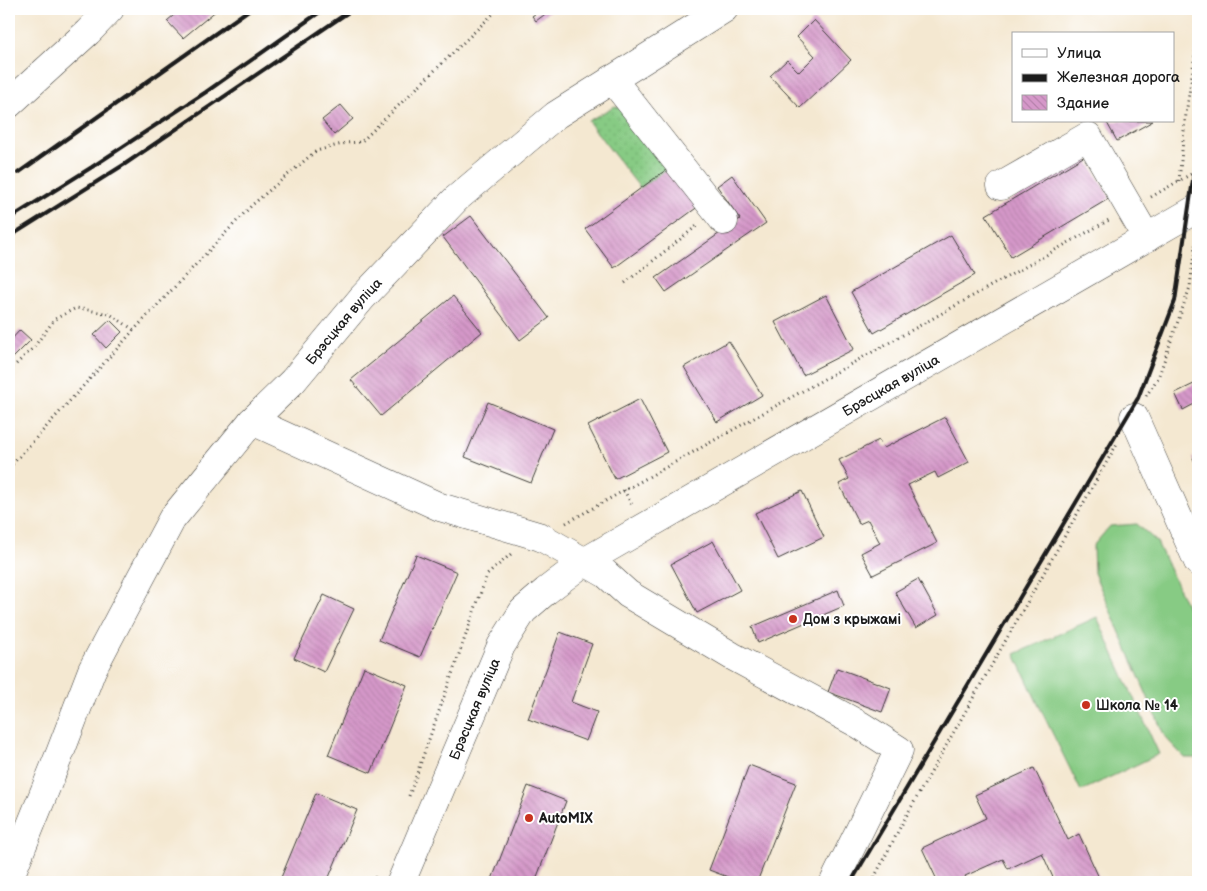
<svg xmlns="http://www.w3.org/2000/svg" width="1207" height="891" font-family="'Balsamiq Sans',sans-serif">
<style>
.garden{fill:url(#garden-dots);stroke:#527450}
.pitch{fill:#87cb84;stroke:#527450}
.building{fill:url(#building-back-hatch)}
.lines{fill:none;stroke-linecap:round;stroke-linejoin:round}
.minor-casing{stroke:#3c3b37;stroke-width:29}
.major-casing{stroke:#3c3b37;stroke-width:29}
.path{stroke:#3c3b37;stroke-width:3;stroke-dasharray:1 4;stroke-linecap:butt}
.minor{stroke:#fff;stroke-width:28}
.major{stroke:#fff;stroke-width:28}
.rail{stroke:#1c1c1c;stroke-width:4}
.poi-dot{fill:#c8321e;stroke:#fff;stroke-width:2}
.labels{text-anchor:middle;stroke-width:4;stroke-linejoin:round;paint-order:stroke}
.street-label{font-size:14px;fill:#1c1c1c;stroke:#fff}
.poi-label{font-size:14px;font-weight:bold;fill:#1c1c1c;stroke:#fff;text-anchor:start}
</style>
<defs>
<pattern id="garden-dots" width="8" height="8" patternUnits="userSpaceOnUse" patternTransform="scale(1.25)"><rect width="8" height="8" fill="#87cb84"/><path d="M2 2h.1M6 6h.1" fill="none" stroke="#74ae71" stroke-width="1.8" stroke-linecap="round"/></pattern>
<pattern id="building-back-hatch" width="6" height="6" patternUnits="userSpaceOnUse" patternTransform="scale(1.25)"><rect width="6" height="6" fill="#d598c9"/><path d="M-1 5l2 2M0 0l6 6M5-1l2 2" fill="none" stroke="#b682ac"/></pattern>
</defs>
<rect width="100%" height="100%" fill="#fff"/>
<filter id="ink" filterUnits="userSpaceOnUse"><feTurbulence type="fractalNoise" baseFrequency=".02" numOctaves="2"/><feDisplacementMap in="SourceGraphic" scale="10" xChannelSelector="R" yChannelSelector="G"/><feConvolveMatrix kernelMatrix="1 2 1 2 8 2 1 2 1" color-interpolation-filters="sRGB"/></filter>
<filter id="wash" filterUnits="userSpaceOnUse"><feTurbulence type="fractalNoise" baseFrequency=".0096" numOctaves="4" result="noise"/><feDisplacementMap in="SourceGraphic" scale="20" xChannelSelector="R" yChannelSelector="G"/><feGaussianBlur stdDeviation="1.12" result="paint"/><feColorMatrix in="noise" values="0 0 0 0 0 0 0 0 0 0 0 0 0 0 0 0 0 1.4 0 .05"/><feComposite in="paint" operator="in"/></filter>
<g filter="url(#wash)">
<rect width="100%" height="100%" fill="#f4e8d1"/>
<path class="garden" d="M615,106l10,3 45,58 -30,21 -52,-67z"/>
<path class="pitch" d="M1137,524l20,18 41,89v127h-13l-20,-21 -71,-164 -1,-27 17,-20z
M1097,617l62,137 -78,37 -43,-87 -23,-50z"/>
<g id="blocks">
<path class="building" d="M181,9h37l-35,29 -16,-17z
M542,9h10l-16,12 -4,-5z
M814,20l37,40 -51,48 -30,-32 17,-16 12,12 16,-16 -18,-19z
M341,105l12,14 -19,16 -12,-15z
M1106,121h47l-36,20z
M1085,156l25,42 -99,59 -25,-42z
M670,167l29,39 -85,62 -29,-39z
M732,175l34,48 -100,69 -10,-14 84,-59 -23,-33z
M471,216l78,102 -29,22 -77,-103z
M951,235l24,40 -101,58 -23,-41z
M826,295l28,54 -51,26 -28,-53z
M453,296l29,36 -101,84 -30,-36z
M110,320l12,12 -16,16 -12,-13z
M20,330l11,10 -18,18 -4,-4v-12z
M729,341l33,54 -45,27 -33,-55z
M1198,382v20l-15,8 -8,-17z
M640,399l27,53 -52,27 -27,-53z
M488,402l65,27 -22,54 -66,-26z
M945,417l24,45 -31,16 -3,-6 -27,13 29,58 -64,32 -12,-22 19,-10 -12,-23 -9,4 -20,-40 10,-5 -10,-19 40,-20 5,8z
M1198,456v13l-5,-11z
M802,491l22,46 -46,22 -23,-46z
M713,541l27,49 -43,23 -26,-49z
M416,555l41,17 -37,85 -41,-17z
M918,579l20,36 -22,13 -21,-36z
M838,590l6,16 -86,37 -6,-16z
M324,595l30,14 -30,63 -30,-14z
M560,632l32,12 -21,58 26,10 -11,29 -58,-22z
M364,667l43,18 -36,88 -43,-18z
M837,668l54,20 -9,24 -54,-20z
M749,765l47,18 -39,99h-16l-32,-12z
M1034,768l34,72 11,-6 22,48h-46l-13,-29 -34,16 -5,-10 -38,17 3,6h-35l4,-2 -15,-32 64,-30 -11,-23z
M528,786l38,15 -31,81h-44z
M316,793l41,17 -30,72h-41l-6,-2z"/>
</g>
</g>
<g filter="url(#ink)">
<use href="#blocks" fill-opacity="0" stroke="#3c3b37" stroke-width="1"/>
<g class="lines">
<g class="minor-casing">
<g id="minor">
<path d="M612,79l112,142"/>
<path d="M9,104l79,-72 22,-23"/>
<path d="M1001,186l87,-50 59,102"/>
<path d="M1134,417l64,145"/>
<path d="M252,421l188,86 101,30 65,37 22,20 104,62 128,69 39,25 -65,132"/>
<path id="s1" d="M9,879l51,-126 32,-83 48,-91 32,-60 80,-98 41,-40 69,-83 94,-99 100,-84 168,-106"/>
</g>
</g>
<g class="major-casing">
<g id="major">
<path id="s2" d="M401,882l100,-236 22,-35 23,-20 38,-29 614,-354"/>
</g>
</g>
<path class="path" d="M1179,181l6,-60 13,-87
M1151,197l47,-27
M625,283l73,-58
M9,371l25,-24 21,-28 21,-11 34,6 24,16
M1146,396l12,-18 32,-91 5,-42
M9,468l125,-138 118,-125 64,-54 30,-8 15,-1 137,-133
M624,490l9,17
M566,523l543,-303
M409,796l78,-221 24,-21
M373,882l4,-8
M872,882l32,-62 214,-378"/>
<use href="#minor" class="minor"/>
<use href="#major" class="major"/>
<path class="rail" d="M18,173l232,-164
M9,219l83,-52 114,-75 118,-83
M9,237l116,-73 228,-155
M851,882l287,-484 37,-97 23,-155"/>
</g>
</g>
<g class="poi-dot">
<circle cx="793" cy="619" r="5"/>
<circle cx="1086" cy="705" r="5"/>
<circle cx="529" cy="818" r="5"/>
</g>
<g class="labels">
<g class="street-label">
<text dy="5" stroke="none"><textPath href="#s1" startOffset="658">Брэсцкая вуліца</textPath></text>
<text dy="5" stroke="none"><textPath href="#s2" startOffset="730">Брэсцкая вуліца</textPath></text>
<text dy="5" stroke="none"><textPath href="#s2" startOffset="188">Брэсцкая вуліца</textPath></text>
</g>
<g class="poi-label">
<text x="803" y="624">Дом з крыжамі</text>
<text x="1096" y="710">Школа № 14</text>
<text x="539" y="823">AutoMIX</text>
</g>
</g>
<rect width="1207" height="891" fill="none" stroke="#fff" stroke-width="30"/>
<rect x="1012" y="32" width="162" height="90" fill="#ffffff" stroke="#a4a4a4"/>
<rect x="1022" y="49" width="25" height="8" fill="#ffffff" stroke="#a4a4a4"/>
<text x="1057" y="58" font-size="15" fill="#1c1c1c">Улица</text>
<rect x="1022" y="74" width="25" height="8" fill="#1c1c1c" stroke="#a4a4a4"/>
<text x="1057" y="82" font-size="15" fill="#1c1c1c">Железная дорога</text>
<rect x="1022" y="95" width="25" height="15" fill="url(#building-back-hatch)" stroke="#a4a4a4"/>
<text x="1057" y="108" font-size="15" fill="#1c1c1c">Здание</text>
</svg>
